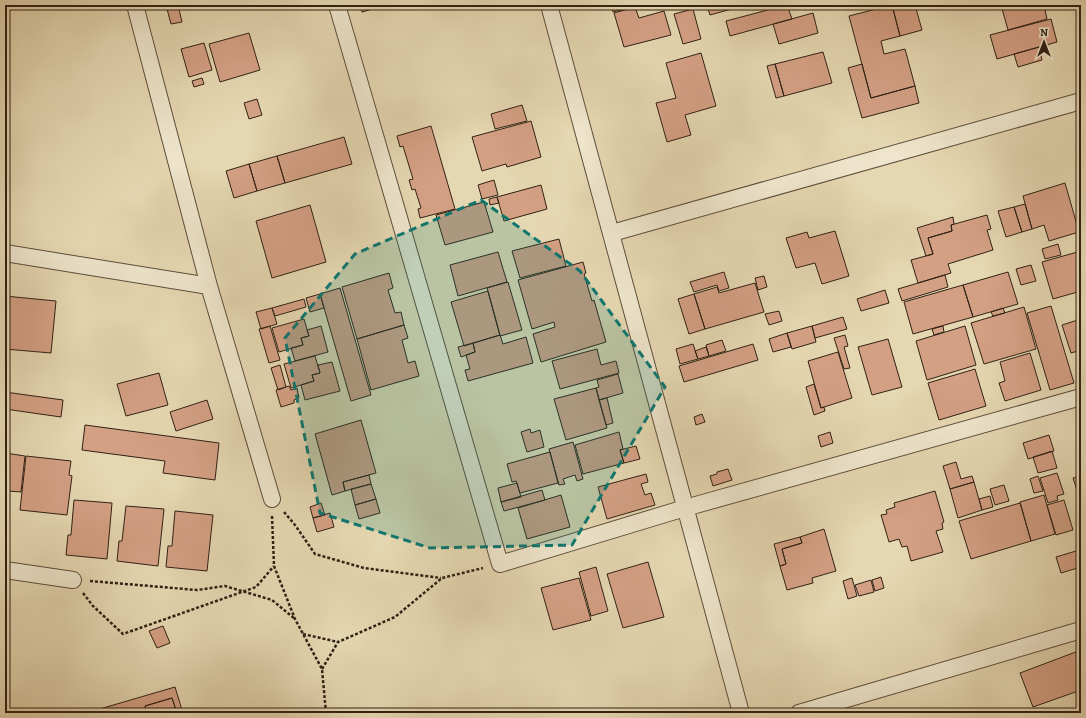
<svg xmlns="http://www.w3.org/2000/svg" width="1086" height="718" font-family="Alegreya,serif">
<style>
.building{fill:#d4a084;stroke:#302114}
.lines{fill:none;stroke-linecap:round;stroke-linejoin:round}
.minor-casing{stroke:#5d4e3b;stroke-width:18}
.path{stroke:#302114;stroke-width:2.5;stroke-dasharray:3 2;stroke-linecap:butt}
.minor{stroke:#eee5cc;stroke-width:16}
.marked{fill:#0f766e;fill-opacity:0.2;stroke:#0f766e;stroke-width:3;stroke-dasharray:8 5;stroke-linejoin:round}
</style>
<rect width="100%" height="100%" fill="#e5d7b1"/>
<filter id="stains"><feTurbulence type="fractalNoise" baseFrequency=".005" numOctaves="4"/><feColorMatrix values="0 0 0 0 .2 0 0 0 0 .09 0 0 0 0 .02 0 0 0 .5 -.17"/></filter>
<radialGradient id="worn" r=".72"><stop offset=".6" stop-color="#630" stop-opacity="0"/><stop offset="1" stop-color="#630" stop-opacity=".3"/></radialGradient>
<path class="building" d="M166,5h12l4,17 -11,2z
M360,5h26l-24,7z
M611,5h26v1l-24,6z
M707,5h32v2l-29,8z
M787,5l5,14 -62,17 -4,-15z
M892,5l8,31 -19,5 3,13 21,-5 10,37 -44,12 -22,-82z
M892,5h23l7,25 -22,6z
M1001,5h43l3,14 -39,11z
M635,7l4,11 25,-7 7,24 -47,12 -10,-34z
M693,9l8,30 -18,5 -9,-30z
M813,13l5,20 -39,11 -6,-20z
M1051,19l6,23 -60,17 -7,-24z
M249,33l11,37 -40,12 -11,-38z
M204,43l8,27 -23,7 -8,-28z
M1039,47l3,13 -24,7 -4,-13z
M823,52l9,31 -48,13 -9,-32z
M701,53l15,53 -31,9 6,20 -24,7 -11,-39 20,-5 -10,-35z
M775,64l9,32 -8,2 -9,-32z
M862,64l9,34 44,-12 4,17 -57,15 -14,-50z
M202,78l2,6 -10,3 -2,-6z
M257,99l5,16 -13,4 -5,-16z
M522,105l5,16 -32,8 -4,-15z
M531,121l10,36 -34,10 -1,-3 -24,7 -10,-34z
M431,126l24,83 -35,9 -2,-9 3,-1 -6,-19 -3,1 -3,-10 4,-1 -10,-33 -3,1 -3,-11z
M344,137l8,27 -67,19 -8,-27z
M277,156l8,27 -28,8 -8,-27z
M249,164l8,27 -23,7 -8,-27z
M494,180l4,15 -16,4 -4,-14z
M1065,183l14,49 -30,9 -5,-16 -12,4 -9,-33z
M541,185l6,24 -43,12 -7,-24z
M497,197l2,6 -9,2 -1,-6z
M484,202l9,30 -48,13 -9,-30z
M1025,204l7,25 -10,3 -8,-25z
M310,205l16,57 -54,16 -16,-57z
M1014,207l8,25 -16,5 -8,-26z
M987,215l4,14 -4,1 6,20 -45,14 3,9 -33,10 -7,-23 22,-6 -5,-16 24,-7 -1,-6z
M953,217l1,7 -3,1 1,6 -24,7 5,16 -7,2 -9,-28z
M835,231l14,45 -27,8 -7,-21 -19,5 -10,-30 21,-6 2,6z
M559,239l7,27 -46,12 -8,-27z
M1058,244l3,11 -16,4 -3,-10z
M1081,251v40l-28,8 -11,-37z
M498,252l9,30 -49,14 -8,-31z
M583,262l3,11 -2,1 8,27 2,-1 12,42 -65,20 -8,-28 22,-7 -1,-5 -22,7 -14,-49z
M1031,265l5,16 -15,4 -5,-16z
M724,272l5,16 -10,3 -2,-6 -23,7 -4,-10z
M1008,272l10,32 -45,13 -10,-32z
M389,273l4,15 -5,2 7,23 6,-1 3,13 -47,14 -15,-52z
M945,275l3,12 -46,14 -4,-12z
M764,276l3,11 -9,3 -3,-12z
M508,282l14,48 -22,6 -13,-48z
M755,283l9,29 -59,17 -11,-35 23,-7 2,6z
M963,285l10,32 -60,17 -9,-32z
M340,288l31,107 -20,6 -31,-107z
M885,290l4,13 -28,8 -4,-12z
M488,291l12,44 -36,11 -13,-44z
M320,294l4,14 -14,4 -4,-14z
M694,294l11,35 -16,5 -11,-35z
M5,296l51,5 -5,52 -46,-4z
M304,299l2,8 -31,9 -3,-8z
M1051,306l23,77 -24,7 -23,-77z
M1024,307l12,42 -52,15 -13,-41z
M272,308l5,16 -16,5 -5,-17z
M1003,308l2,5 -12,3 -2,-4z
M779,311l3,10 -13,4 -4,-11z
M843,317l4,12 -32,9 -3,-12z
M304,319l5,17 -8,2 2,7 -24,7 -7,-24z
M1081,319v31l-10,3 -9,-28z
M404,325l4,13 -6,2 6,23 7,-2 4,15 -48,14 -14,-51z
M270,326l10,34 -11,3 -10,-34z
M321,326l7,26 -33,9 -4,-13 12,-3 -2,-7 8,-2 -2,-6z
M812,326l4,16 -24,7 -5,-16z
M943,326l1,6 -10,3 -2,-6z
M965,326l11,39 -49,15 -11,-39z
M787,333l4,14 -18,5 -4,-13z
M500,335l3,9 23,-7 7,26 -65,18 -3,-11 5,-1 -4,-14 9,-3 -2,-9z
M845,335l3,11 -4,1 6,21 -6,1 -10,-31z
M888,339l14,48 -30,8 -14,-48z
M722,340l4,11 -17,5 -3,-11z
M473,343l2,9 -14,5 -3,-10z
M693,344l5,15 -18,5 -4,-15z
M753,344l5,16 -74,22 -5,-16z
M706,347l3,9 -11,3 -3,-8z
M597,349l4,16 15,-4 3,12 -59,16 -8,-28z
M838,352l14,46 -31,10 -13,-47z
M1030,353l11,37 -36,11 -6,-18 6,-2 -5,-19z
M315,356l5,17 -8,2 2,6 -23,7 -7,-24z
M332,362l8,29 -35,9 -4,-15 13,-4 -2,-6 8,-2 -2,-8z
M280,365l6,22 -8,3 -7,-22z
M975,369l11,37 -47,14 -11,-37z
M159,373l9,32 -42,11 -9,-32z
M618,374l5,19 -24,7 -3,-12 3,-1 -2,-7z
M814,384l7,24 3,-1 1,4 -11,4 -8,-28z
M289,386l2,4 6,-2 2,10 -5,2v3l-13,4 -5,-17z
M596,388l11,40 -41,12 -12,-41z
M5,392l58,8 -2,17 -56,-8z
M607,398l6,25 -7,2 -7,-25z
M207,400l6,19 -37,12 -6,-19z
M702,414l3,8 -9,3 -2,-8z
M361,420l15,53 -33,9 2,9 -13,4 -17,-61z
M85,425l134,18 -4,37 -52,-7 2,-12 -83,-11z
M530,429l1,4 9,-3 4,17 -17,5 -6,-20z
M619,432l4,17 -3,1 4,13 -41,11 -8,-29z
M830,432l3,11 -12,4 -3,-11z
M1049,435l5,16 -26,8 -5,-16z
M573,442l10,37 -6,2 -2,-6 -12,4 2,5 -6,1 -10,-36z
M636,446l4,13 -16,4 -4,-13z
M1052,451l5,17 -19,5 -5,-16z
M550,452l8,31 -38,10 -4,-12 -4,1 -5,-18z
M5,453l20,3 -4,36 -13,-1 -1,17h-2z
M26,456l45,5 -2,14 3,1 -5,39 -47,-5z
M956,462l5,17 11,-3 2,6 -24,7 -7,-23z
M728,469l4,11 -19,6 -3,-10 7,-2v-2z
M1057,473l7,21 -7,2 1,4 -10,3 -8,-25z
M646,474l2,8 -7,2 4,11 6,-2 4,12 -48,14 -9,-32z
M369,475l2,9 -26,7 -2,-9z
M1038,476l5,15 -9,2 -4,-14z
M1081,476v27l-8,-25z
M974,482l8,28 -24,8 -8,-29z
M517,483l4,14 -20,5 -3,-14z
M371,484l5,15 -21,6 -4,-16z
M1004,485l5,16 -14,4 -5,-16z
M542,490l3,10 -41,11 -3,-9z
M935,491l9,31 -2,1 1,6 -7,2 7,21 -32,9 -4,-15 -5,1 -3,-8 -10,3 -8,-27 6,-1 -1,-4 9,-3 -1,-4z
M561,495l9,32 -43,12 -9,-31z
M1044,495l11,39 -24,7 -11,-39z
M990,496l3,11 -11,3 -3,-11z
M376,499l4,14 -21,6 -4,-14z
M74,500l38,3 -5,56 -41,-4 2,-20h3z
M1064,500l9,30 -17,5 -9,-30z
M321,503l4,12 -12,3 -3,-11z
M1020,503l11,38 -60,18 -12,-38z
M126,506l38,3 -6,57 -41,-5 2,-20h3z
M175,511l38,4 -6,56 -41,-4 2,-21h4z
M330,513l4,14 -17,5 -4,-14z
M824,529l12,42 -24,7 1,5 -26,7 -7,-24 6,-2 -4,-15 20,-6 -2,-6z
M800,537l2,6 -20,6 4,15 -6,2 -6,-22z
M1076,551l5,16 -20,6 -5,-16z
M648,562l16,55 -41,11 -16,-54z
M596,567l12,44 -17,5 -12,-44z
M881,577l3,11 -9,3 -3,-11z
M579,578l12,42 -38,10 -12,-42z
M852,578l5,18 -9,3 -5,-18z
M871,580l3,12 -15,4 -4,-11z
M163,626l7,17 -13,5 -8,-17z
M1081,650v40l-48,17 -13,-34z
M175,687l8,26h-6l-5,-15 -27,8 2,7h-24v-2l-7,2h-30z
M172,698l5,15h-30l-2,-7z"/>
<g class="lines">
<g class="minor-casing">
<path id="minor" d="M135,5l74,281 63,213
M337,5l163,559 185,-56 396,-111
M549,5c65,236 127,472 192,708
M612,233l469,-132
M5,253l204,33
M5,570l68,10
M799,713l282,-83"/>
</g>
<path class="path" d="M284,512l11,13 20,29 49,14 77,10
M272,516l2,50 21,53 27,50 4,44
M90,581l107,9 28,-4 47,14 23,19
M83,593l10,13 30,28 133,-47 18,-21
M303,634l35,8
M322,669l16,-27 57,-25 47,-39 41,-10"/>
<use href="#minor" class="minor"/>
</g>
<path class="marked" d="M481,200l99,71 85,116 -93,158 -142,3 -110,-35 -35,-175 70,-84z"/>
<rect width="1086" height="718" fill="none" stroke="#e5d7b1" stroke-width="20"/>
<rect x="6" y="6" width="1074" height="706" fill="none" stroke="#302114" stroke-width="2"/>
<rect x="10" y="10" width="1066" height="698" fill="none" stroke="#302114"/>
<g transform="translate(1044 42)" stroke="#eee5cc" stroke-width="3" paint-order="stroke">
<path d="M0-3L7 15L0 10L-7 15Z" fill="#302114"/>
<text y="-6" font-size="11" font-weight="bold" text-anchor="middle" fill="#302114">N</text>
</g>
<rect width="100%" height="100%" filter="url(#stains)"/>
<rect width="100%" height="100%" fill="url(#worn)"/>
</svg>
